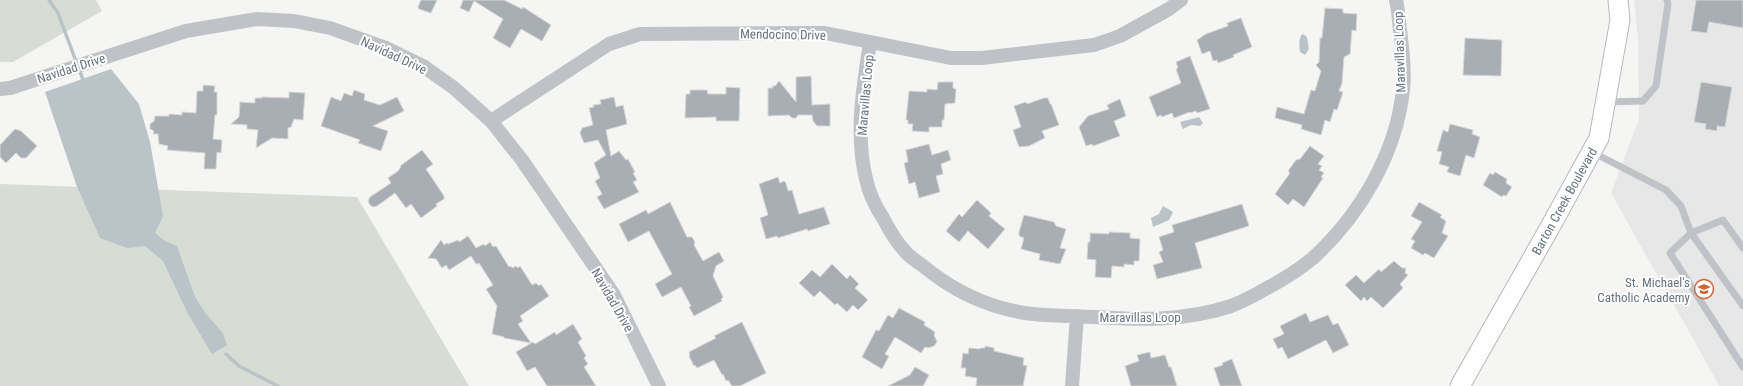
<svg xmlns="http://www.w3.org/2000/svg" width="1743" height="386" font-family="'Roboto Condensed',sans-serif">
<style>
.built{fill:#e6e7e6}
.green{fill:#d7dcd4}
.water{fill:#bac3c7}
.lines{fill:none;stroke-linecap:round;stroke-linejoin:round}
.stream{stroke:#bac3c7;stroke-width:3.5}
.building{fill:#a8aeb4;stroke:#d7d7d5}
.secondary-casing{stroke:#b4b8bc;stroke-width:21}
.lane{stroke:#bfc2c6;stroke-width:7}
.street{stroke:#bfc2c6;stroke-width:14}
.secondary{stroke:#fff;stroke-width:19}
.labels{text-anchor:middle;stroke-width:4;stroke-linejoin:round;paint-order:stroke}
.street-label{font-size:13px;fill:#677481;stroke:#fff}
.poi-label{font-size:13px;fill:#677481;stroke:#fff;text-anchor:end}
</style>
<rect width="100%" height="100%" fill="#f5f6f3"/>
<path class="built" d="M1634,0h109v386h-25l1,-1 -108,-192 28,-74 -1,-82z"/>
<path class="green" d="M0,0h96l6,11 -89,51h-13z
M0,184l357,13 112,189h-469z"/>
<path class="water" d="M1303,34l4,3 2,12 -4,6 -5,-3c-1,-6 -1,-11 1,-17z
M111,69l28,35 11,38 13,74 -8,17 10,8 12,5 18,51 11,17 17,19 4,12 -15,9 -25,-42 -24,-51 -18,-15 -18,2 -27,-10 -23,-51 -32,-95z
M1199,117l4,6 -3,3 -9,-1 -8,4 -3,-7z
M1163,206l10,6 -4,8 -16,7 -2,-9 8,-4z"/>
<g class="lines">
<path class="stream" d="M49,0l9,13 19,51
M79,69l5,13
M226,354l13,12 39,20"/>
</g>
<path class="building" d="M421,0h16l-6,13 -12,-4 -1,-2z
M463,0h41l18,9 1,-2 28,18 -9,16 -21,-12 -11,19 -17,-10 10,-19 -29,-18 -5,11 -9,-4z
M1696,0h47v28l-34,-6 -2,11 -16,-2z
M1325,8l18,1v4l14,1 -1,17 -4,-1 -2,24 -6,3 -2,26 -3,8 4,1 -6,18 -3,-1 -4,13 -5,-2 -4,15 -20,-6 1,-4 -27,-7 2,-11 27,7 7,-24 4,1 6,-20 -5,-6 3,-3 1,-24h2z
M1241,18l11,29 -19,8 1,2 -16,6 -1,-3 -4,1 -3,-10 -8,3 -5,-14 9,-6 22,-8 -1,-3z
M1465,38l37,2 -1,36 -38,-1z
M1190,56l20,53 -13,4 -1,-2 -6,2v-1l-16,6 -2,-5 -10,4 -1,-2 -4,2 -8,-20 32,-14 -5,-14 2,-1 -2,-6z
M811,76l1,29 18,-1v22h-13l-4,-5 -1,-6h-14l-2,3h-4l-3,-3 -21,1v-28h5l-1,-2h3l4,-5 17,21v-25z
M938,82h15v6l3,1 -1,14 -10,1 -1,16h-2v7h-13v5l-17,-1 1,-7h-5v-4h-2l3,-29 18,1v-3l10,1z
M1701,82l31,5 -7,40 -8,-1v5l-12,-2 1,-5 -12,-2z
M203,85l12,1 -1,6h3v23h-2l-2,24 9,1 -1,13 -4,-1 -1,17h-12l1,-16 -38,-3 1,-4 -9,-2 -1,-10h-5l1,-3 -4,-2v-5l4,-3 1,-5h14v-2l13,1v-3l14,1 1,-22h6z
M726,87l14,1 -1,33h-23v-4l-31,1 1,-24h4v-4h17l1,4h18z
M354,90l11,4 -1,6 16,5 17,-8 7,14 -31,15 15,5 -7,20 -23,-8 2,-3 -39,-14 10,-29 10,4 3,-8 8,3z
M289,92l16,1 -2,27 -9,-1 -3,8 -3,1v11l-16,-1 -16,10 2,-18 -11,-1v-4l-16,-1 8,-7 1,-15 15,1v-5h7v-1l27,1z
M614,97l2,10 7,-2 4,19 -21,6 5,26 8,-5 7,9 2,-1 7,13 -2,1 4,7 -4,2 6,10 -35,17 -7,-12 5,-3 -7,-13 5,-3 -6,-15 12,-8 -8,-15 -14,3 -4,-10 2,-5 11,-3 -4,-17 5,-1 -1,-2 8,-1 -1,-4z
M1044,98h4l2,6h1l8,21 -17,6 3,7 -16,8 -10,1 -6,-17 8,-3 -7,-21 12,-4 1,2z
M1120,99l6,17 -12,5 6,15 -27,10 -1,-2 -6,2 -7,-19 9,-11 21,-7 -2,-4z
M1450,124l23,6 -1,4 8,3 -6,21 -8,-3 -6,21 -13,-4 2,-5 -10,-3 3,-12 -5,-1 6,-21 5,2z
M15,129l6,2 16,15 -11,12h-5l-5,-5 -10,10 -6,-6v-12z
M929,144l3,11 16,-5 3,10 -10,4 2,10 -7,2 4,16 -21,6 -4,-16 -6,2 -5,-21 4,-1 -2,-12z
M1310,146l14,10 -6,8 4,2 -3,4 5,3 -3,4 2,1 -19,29 -11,-8 -5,6 -13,-11 15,-21 -2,-2 8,-11 4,-1z
M422,150l11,14 -7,5 18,27v3l-8,5 1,2 -16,12 -10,-14 -5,4 -11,-15 -18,13 -4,1 -3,-2 -2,-4 2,-4 21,-14 -3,-5 10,-7 3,-4 -1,-1z
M1495,172l12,7 -1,4 6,4 -6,9 -3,-1 -1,2 -19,-12 7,-12 3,2z
M778,177l2,6 4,-2 2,2 2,8 4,-1 7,24 25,-7 6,17 -22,7 -1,-2 -29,9 -1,-2 -11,3 -6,-21 8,-3 -9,-31z
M977,200l14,13 -2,3 16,13 -17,20 -20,-18 -9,11 -13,-11 13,-17 3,3z
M670,202l17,35h5l3,5 -1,3 9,16 16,-9 5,9 -8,5 -3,10 10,21 -2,2 1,2 -28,15 -5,-9 2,-1 -10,-19 -19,10 -7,-13 17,-10 -23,-43 -21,11 -9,-18 27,-14 2,4z
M1419,202l23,13 -2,2 6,4 -4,12 6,3 -14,22 -9,-5 -2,2 -12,-7 4,-7 -4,-2 11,-17 -11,-6z
M1242,204l7,22 -54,17 7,25 -45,11 -4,-14 10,-3 -4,-10 4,-2 -4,-13 15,-5 -2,-7z
M1024,215l30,7 2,4 10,3 -6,19 6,1 -6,15 -21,-4 1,-6 -19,-5 3,-11 -5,-2v-4z
M1109,232l21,1v5l10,1 -1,22h-5v4l-10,-1v3l-12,-1 -1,12 -16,-1 1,-17 -9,-1 1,-17h2v-9l19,1z
M468,236l8,12 8,-4 1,2 5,-4 3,5 3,-1 13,21 2,-1 1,2 4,-2 2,2 2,-2 12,19 4,-2 3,3 2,-2 8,12 -29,20 3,5 -5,3 13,19 -27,-5v-1l-12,-3 5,-28 -11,-17 7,-4 -14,-22 -3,1 -5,-8 -22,14 -3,-5 -4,3 -6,-9 -8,-1 13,-18 3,5 3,-2 1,1 10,-4 1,2z
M1394,261l8,7h4l-1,5 3,2 -8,9 3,4 -20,20 -12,-11 -4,4 -3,-4 -3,4 -16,-16 11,-10 8,8 15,-14 2,3z
M832,264l15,15 3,-4 9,9 -4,4 13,12 -10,10 -5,-5 -6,7 -10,-9 -2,2 -15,-14 -6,6 -15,-14 13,-13 8,7z
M899,308l26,14 -1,3 11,7 -1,3 3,7 -3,4 -6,2 -3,-1 -4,6 -26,-16 -10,17 4,2 -7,13 -20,-12 14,-27 3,1 9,-16 5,3z
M1306,313l4,9 18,-7 5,10 5,-2 11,22 -16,8 -7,-13 -38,19 -6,-12 -4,2 -5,-10 11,-5 -4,-8z
M742,322l24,51 -26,13h-8l-4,-6 -2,1 -3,-7 -1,1 -8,-15 -17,8 -2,-3 -1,1 -5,-10 1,-1 -1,-3 27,-14 -2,-2z
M573,324l9,15 -4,3 8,14 -2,2 4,6 -4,3 12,19h-49l-12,-19 -8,4 -11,-19 17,-10 2,2 20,-12 1,3z
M985,346l9,2v3l30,7 -1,7 4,1 -4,20h-47l1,-8 -12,-2 1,-8h-5l2,-15 5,1 1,-6 11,1v-1h5z
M1150,352l1,6 14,-3 4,12h2l6,19h-46l-6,-20 14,-5 -2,-6z
M1232,359l10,27h-22l-6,-18 9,-3 -1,-2z
M915,367l14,8 -6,11h-35l22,-11z"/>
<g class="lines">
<g class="secondary-casing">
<path id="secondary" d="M1460,386l89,-157 50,-91 21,-118 -2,-20"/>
</g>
<path class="lane" d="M1606,102l37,-1 13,-15 12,-82 -1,-4
M1592,152l74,38 15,16 10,27 52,73
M1743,248l-20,-28 -32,13 -21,20 73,114"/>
<path class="street" d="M870,43c-7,45 -15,91 -4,136 3,14 9,27 17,39 6,11 12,23 21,32 4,6 12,11 18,15 32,27 68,44 111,49 20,2 41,2 62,3 46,3 91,4 136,-11 13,-5 26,-12 38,-19 15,-8 31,-18 44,-29 47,-43 83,-104 90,-168 2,-17 0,-36 -2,-52 -2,-13 -2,-26 -5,-38
M0,89l10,-1 176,-57 71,-12 37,2 36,7 56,20 37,18 31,22 37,33 31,39 92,135 45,91
M491,121l118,-77 31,-10 185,-1 126,25h31l112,-13 26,-9 49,-27 12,-9
M1072,386l5,-70"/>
<use href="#secondary" class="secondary"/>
</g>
<defs>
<g id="school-ring" transform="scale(1)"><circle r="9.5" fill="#fff" stroke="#d26536" stroke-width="1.5"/><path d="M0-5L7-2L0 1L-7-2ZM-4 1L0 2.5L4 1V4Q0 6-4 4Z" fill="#d26536"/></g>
</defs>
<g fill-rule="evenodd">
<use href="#school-ring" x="1704" y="289"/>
</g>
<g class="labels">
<g class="street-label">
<text transform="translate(783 34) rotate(1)" y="5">Mendocino Drive</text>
<text transform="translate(1399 52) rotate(-92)" y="5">Maravillas Loop</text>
<text transform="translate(394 55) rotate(25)" y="5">Navidad Drive</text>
<text transform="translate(71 68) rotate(-18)" y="5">Navidad Drive</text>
<text transform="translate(865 95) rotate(-85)" y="5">Maravillas Loop</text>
<text transform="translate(1564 201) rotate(-61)" y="5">Barton Creek Boulevard</text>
<text transform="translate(613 300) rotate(60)" y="5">Navidad Drive</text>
<text x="1140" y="322">Maravillas Loop</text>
</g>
<g class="poi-label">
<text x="1690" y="287">St. Michael's<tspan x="1690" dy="15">Catholic Academy</tspan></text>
</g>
</g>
</svg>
